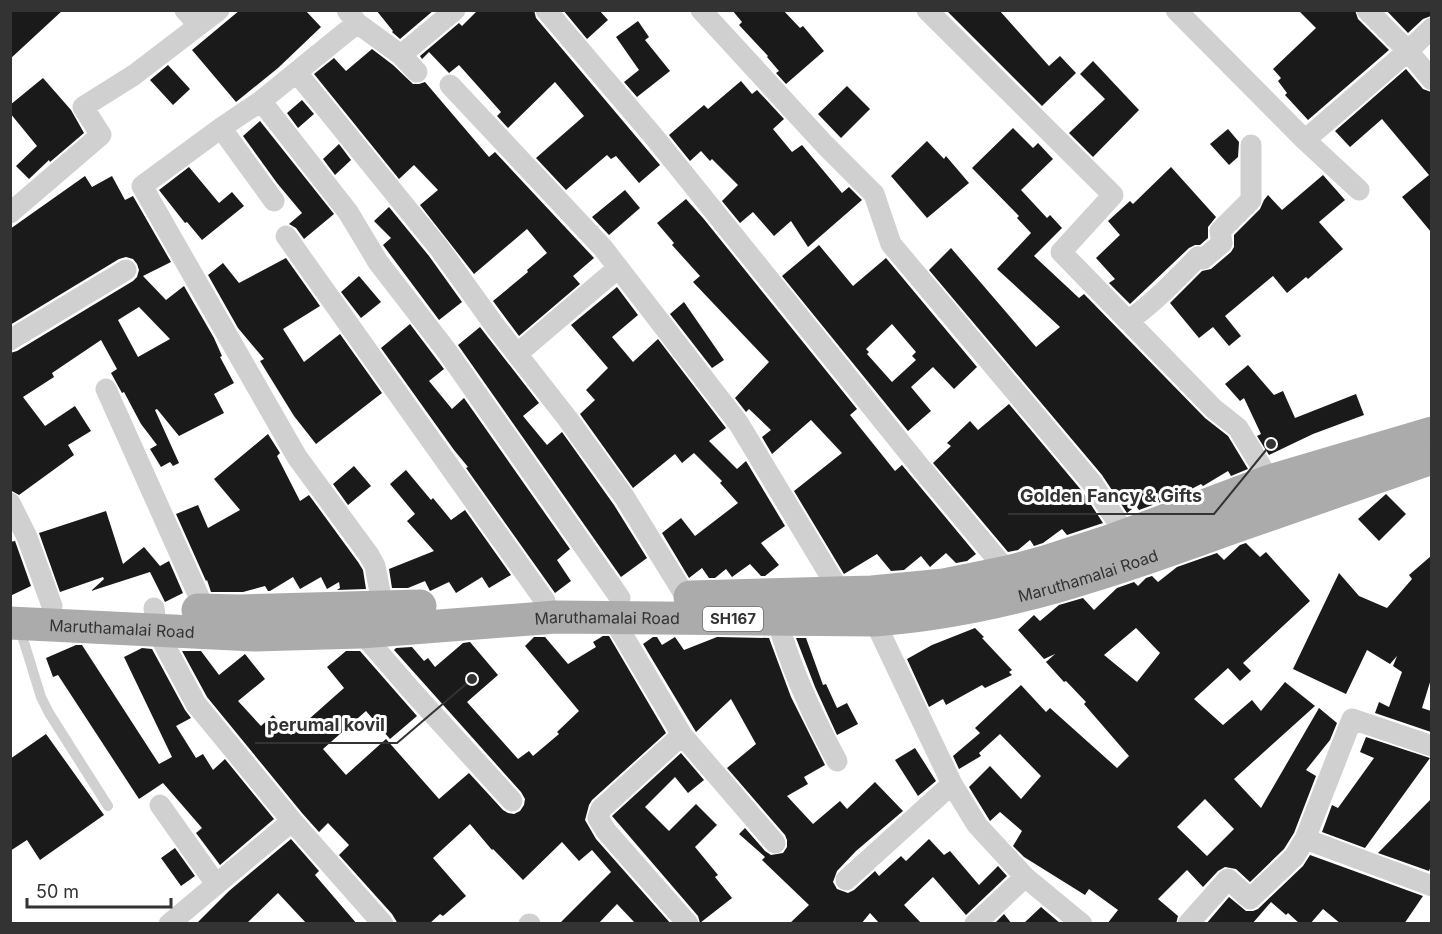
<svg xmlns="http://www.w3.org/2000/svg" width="1442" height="934" font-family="Inter,sans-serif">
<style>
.building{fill:#1a1a1a;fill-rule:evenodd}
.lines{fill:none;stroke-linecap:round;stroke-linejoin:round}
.service{stroke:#d0d0d0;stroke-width:10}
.minor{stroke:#d0d0d0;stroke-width:21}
.primary{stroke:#ababab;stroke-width:33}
.labels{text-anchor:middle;stroke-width:6;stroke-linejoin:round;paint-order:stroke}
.shield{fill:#fff;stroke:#707070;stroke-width:1.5}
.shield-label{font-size:15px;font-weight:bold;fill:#333}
.street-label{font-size:16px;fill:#333;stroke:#fff}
.leader{fill:none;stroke:#333;stroke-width:2}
.callout-dot{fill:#333;stroke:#fff;stroke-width:2}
.callout-label{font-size:18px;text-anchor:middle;font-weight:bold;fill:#333;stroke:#fff;stroke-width:6;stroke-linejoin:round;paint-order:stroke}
</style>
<rect width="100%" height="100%" fill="#fff"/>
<path class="building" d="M10,10h53l-53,49z
M240,10h65l16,17 -43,41 -42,34 -44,-52z
M376,10h58l-34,29 -8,-7 1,-1z
M478,10h56l2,8 124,147 -21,18 -23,-27 -5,3 -4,-4 -41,35 -30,-32 48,-42 -29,-34 -47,46 -11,-12 4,-4 -42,-47 -10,8 -20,-21 -7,7 -2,-3 39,-33 3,3z
M563,10h36l9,10 -21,19z
M732,10h51l17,18 3,-2 21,25 -38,33 -10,-11 3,-2 -12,-14 1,-1 -29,-31 3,-3z
M946,10h53l50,56 11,-10 16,17 -34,33z
M1298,10h57l3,9 31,31 -81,70 -23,-25 2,-2 -9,-12 3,-3 -8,-9 43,-41z
M1386,10h45v6l-8,3 -15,14z
M638,21l11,16 -4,3 25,31 -33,26 -13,-15 15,-12 -23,-33z
M372,49l21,16 20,19h6l6,-2 64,75 6,-5 99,106 -21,18 7,8 -61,52 -26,-35 35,-29 -1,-2 20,-17 -20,-24 -53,45 -54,-69 18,-15 -24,-25 -15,14 -85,-105 20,-16 12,13z
M1093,61l46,49 -46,47 -24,-24 36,-34 -25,-25z
M168,65l22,24 -17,16 -23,-25z
M1406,69l17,20 8,3v140l-29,-35 27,-22 -47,-56 -32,28 -15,-16z
M43,78l28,32 13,23 -34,29 -1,-2 -20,19 -13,-13 21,-20 -27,-33v-8z
M741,81l11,13 5,-4 27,29 -11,10 19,23 10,-7 40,48 7,-6 13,13 -54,47 -17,-26 -17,15 -21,-24 -13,11 -18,-22 16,-16 -26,-26 -2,2 -9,-10 -11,10 -21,-26 35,-30 4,4z
M847,86l23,23 -29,29 -23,-24z
M302,100l12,14 -16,14 -11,-15z
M260,121l74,93 -30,25 -8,-11 -7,-4 13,-11 -25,-30 -34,-47z
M1013,128l20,20 5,-5 15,16 -32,31 26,28 3,-3 12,13 -28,28 45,42 5,-4 121,124 23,18 20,33 -17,7 -3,-5 -25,15 -2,-2 -21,11 -41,15 -3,-4 -9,7 -25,-38 -173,-205 22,-22 85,99 24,-20 -63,-58 34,-36 -14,-15 2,-2 -47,-48z
M1228,129l11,13 -1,15 -9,8 -19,-21z
M927,141l17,18 2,-3 23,27 -42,35 -36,-42z
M339,144l12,16 -16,15 -12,-16z
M189,167l30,36 13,-11 12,14 -42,34 -15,-18 -2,1 -26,-33z
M1171,167l45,50 -8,10v11l-8,7h-5l-6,3 -59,56 -21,-21 6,-4 -19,-21 24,-23 -12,-14 22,-20 3,3z
M1323,175l22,25 -26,22 24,27 -35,30 -2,-2 -19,16 -14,-17 -48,40 16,20 -12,10 -16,-19 -14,11 -29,-35 32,-32 9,-2 20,-17 3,-5v-12l26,-26 4,-9 4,-5 14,15z
M85,176l7,11 20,-11 13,24 8,-4 38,66 -28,14 23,24 18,-14 30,52 8,18 -2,1 14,26 -20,11 10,19 -45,23 -22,-27 -2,1 24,53 -6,3 -3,-4 -9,5 -11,-18 7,-4 -16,-21 -17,-32 -2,1 -11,-20 6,-4 -16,-29 -49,33 2,4 -31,20 22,29 30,-20 16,25 -23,14 6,10 -55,40 -9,-5v-137l7,-2 116,-70 4,-4 2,-7 -2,-6 -4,-5 -7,-2 -7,2 -109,66v-96zM139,307l31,32 -32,18 -20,-37z
M625,190l15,18 -31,27 -17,-18z
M686,199l17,19 154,191 -7,6 45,56 7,-6 74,89 -9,7 -11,2 -10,-10 -16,14 -9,-11 -17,14 -13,1 -14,-17 -33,20 -50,-83 48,-38 -31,-33 -39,34 -10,-17 9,-7 -22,-21 -3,3 -11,-14 34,-36 -76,-80 7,-6 -28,-31 2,-2 -17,-20z
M389,207l40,49 33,46 -23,18 -56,-75 8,-7 -17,-17z
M819,245l34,41 33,-28 91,109 -23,22 -21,-22 -22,20 20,24 -23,20 -126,-155zM892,324l24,28 -4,4 4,4 -24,22 -25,-28 2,-2 -3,-3z
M286,258l34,48 -37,23 21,33 36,-28 42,59 -66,51 -22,-28 -34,-55 4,-2 -26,-31 -30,-53 15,-12 16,20z
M359,276l22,26 -20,16 -20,-26z
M617,287l21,28 -26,22 21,25 25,-23 68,89 -17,13 28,28 9,-8 39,65 -24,17 18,22 -14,11h-4l-11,-12 -18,13 -6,-8 -11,9h-6l-7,-10 -13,10 -27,-45 19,-15 14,18 43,-33 -18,-20 2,-2 -28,-28 -12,10 -7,-9 -42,34 -53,-74 15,-14 -9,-10 22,-22 -37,-43z
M684,302l40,58 -12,8 -42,-54z
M410,324l34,45 -15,12 23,28 12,-11 106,151 -13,11 14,21 -16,12 -89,-125 2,-1 -14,-17 -73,-102z
M480,327l59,76 -16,13 24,29 15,-13 52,73 33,53 -26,19 -163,-232z
M1248,365l26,30 9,-4 12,27 61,-24 8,21 -51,19 -44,21 -12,-19 4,-2 -17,-36 -4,3 -15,-17z
M1009,404l73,87 21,32 -36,12 -5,-6 -19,14 -9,3 -4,-6 -12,10 -10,2 -75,-89 18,-17 -4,-3 23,-22 8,9z
M268,434l12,19 -3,3 23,45 9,-6 49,67 5,8 3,19 -29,1 3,-2 -1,-6 -12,7 -6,-12 -21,12 -7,-12 -23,14h-2l-3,-5 -22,6h-32l-4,-12 -1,1 -30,-67 22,-9 10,23 32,-18 -26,-31z
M354,466l17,20 -23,19 -15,-21z
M406,470l25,30 2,-2 18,22 14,-10 46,65 -22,13 -7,-11 -26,16 -7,-11 -19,9 -5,-10 -17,7h-16l-3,-19 45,-18 -27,-30 8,-7 -25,-30z
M1386,494l20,20 -27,27 -21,-22z
M106,511l17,53 21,-17 16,19 9,-5 14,32 -18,9 -15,-30 -59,19 13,-12 -1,-2 -43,15 -21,-59z
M15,541l16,45 -21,10v-54z
M1246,543l14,14 6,-5 44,49 -67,62 8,8 -11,10 -12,-13 -34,31 29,26 29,-25 9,11 24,-29 30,24 -81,73 27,29 58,-100 18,15 -7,17 -24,30 10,6 -22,57 -10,16 -34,33 -14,-13 -11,-2 -7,4 -15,16 -16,-17 -29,29 20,17 -2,8h-69l11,-14 -29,-21 -4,6 -61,-38 -11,-11 9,-15 -22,-19 -10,9 -21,-34 21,-21 31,33 20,-23 -41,-42 -21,19 2,3 -22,13 -6,-13 27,-23 -5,-5 46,-43 25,27 4,-4 67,60 12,-12 -45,-52 2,-2 -20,-21 -2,1 -18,-20 9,-8 -11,5 -26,-29 16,-15 6,6 19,-16 24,-7 11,12 23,-22 17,-6 4,4 8,-8 6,-2 6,6 19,-15 40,-14 7,7 16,-15zM1136,628l24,25 -23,29 -33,-27zM1205,799l29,30 -27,27 -30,-29z
M1431,556v123l-9,29 9,3v21l-56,-19 4,-11 10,5 13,-35 -9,-6 4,-10 -7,8 -23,-14 -21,44 -53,-25 46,-96 20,23 28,12 25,-29 -3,-4z
M975,628l9,9 -2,1 30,32 -3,2 3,3 -27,13 -3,-3 -36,20 -3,-6 -14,8 -22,-48 25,-14z
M603,636h6l57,97 -74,67 -3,5 -4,15 11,19 75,85h-35l-19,-20 -19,20h-39l52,-52 -19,-22 -13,11 -17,-19 -39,38 -30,-31 -1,1 -22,-26 -37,34 33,38 -23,20 -3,-2 -11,10h-31l-6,-10 -53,-59 10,-10 -21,-22 -9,9 -17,-19 -95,-116 -25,-46h19l18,24 26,-21 20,25 -27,22 23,25 12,-11 18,20 53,-47 -17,-21 19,-16h14l57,65 -27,23 -24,-28 -43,38 23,26 40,-36 53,60 30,-26 34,37 5,3 6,1 6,-3 4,-6 1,-6 -4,-7 -127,-142 2,-2 16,-1 12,14 4,-3 7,9 28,-24 7,-1 28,33 -31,27 51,57 11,-8 4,5 26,-22 -2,-2 22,-21 -54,-65 9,-9h11l23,27 28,-17 -3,-5z
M653,637h4l5,8 13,-8 9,13 33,-13 52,1 22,59 34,68 -21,12 4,7 -21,12 26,28 27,-23 7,8 28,-27 28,29 -47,40 -19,20 -4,11 4,7 11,4 6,-3 21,-19 4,5 22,-20 5,5 23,-22 15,16 6,-4 29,34 19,-19 9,10 -41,39 -33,-38 -29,28 18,19h-42l-10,-11 -9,11h-72l20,-19 -47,-45 3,-3 -26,-23 6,-6 20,23 6,4 12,-2 4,-6v-7l-2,-5 -58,-67 29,-24 -25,-45 -35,33 -53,-88z
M796,638h10l17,47 3,-1 11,24 10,-5 11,21 -21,11 -22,-48z
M76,645h6l77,119 13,-7 -48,-100 18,-9 10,1 33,61 6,8 -15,8 20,32 7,-4 10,16 12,-11 49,60 -54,46 -24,-32 6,-5 -39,-45 -24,16 -81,-124 -5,2 -7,-19z
M46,734l58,81 -64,45 -13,-20 -17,11v-92z
M1366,737l64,21 -65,90 -43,-16 10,-27 6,3 36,-50 -14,-6z
M915,748l21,33 -18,15 -23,-36z
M681,753l23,27 -16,13 -13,-16 -30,30 24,24 27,-27 21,21 -22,22 23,28 -3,2 17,21 -32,25 -2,-7 -86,-100z
M1431,799v67l-2,5 -51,-18z
M291,839l28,32 -4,4 42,49h-50l-29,-31 -32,31h-50l33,-33z
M175,848l20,28 -14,10 -20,-28z
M1310,855l113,41 -19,28h-63l-18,-15 -13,15h-10l-12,-11 -2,2 -15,-13 -19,22h-46l23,-27 17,14h7l5,-2 45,-43z
M1041,907l20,17h-38z
M1004,914l8,10h-18z"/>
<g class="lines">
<path class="service" d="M19,626l22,71 8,16 59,93"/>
<path class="minor" d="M185,10l14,15
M347,10l10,13 44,32 54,-45
M546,10l109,128 266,330 87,104
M701,10l124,135 49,49 17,50 201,239 34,52
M927,10l186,185 -52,57 153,157 24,19 32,53
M1176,10l129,130
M1367,10l41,41 24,-23
M357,23l-96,78 -40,27 -79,58 155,271 72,98 6,11 8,42
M401,55l16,17
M297,73l142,175 56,78 72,92 58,80 61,99
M450,85l153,163 136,176 101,168
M261,101l87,111 30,50 68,88 174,248
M221,128l53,73
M1359,190l-54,-50 103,-89 24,29
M10,213l91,-78 -18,-28 51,-32 85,-65
M286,236l259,365
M1128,321c26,-18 47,-41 70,-64l5,2 19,-16 -2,-12 31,-31v-55
M10,340l116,-70
M517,354l101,-86
M106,389l99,221
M10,503l17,34 25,69
M154,608l3,23 39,73 96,117 91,103
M873,610l1,10 78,164 25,41 48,52 57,47
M612,617l70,118 -81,74 -3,9 8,13 82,93
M777,619c14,51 35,96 60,142
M361,632l51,59 100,110
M682,735l93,108
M160,805l56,79
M1305,839l127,47
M846,880l106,-96
M169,924l123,-103
M529,924h1
M975,924l50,-47
M1188,924l40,-45 22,20 44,-42 11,-18 47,-120 80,27"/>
<g class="primary">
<path d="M690,597l182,-5 72,-7 64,-13 37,-10 68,-22 157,-59 162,-48"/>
<path d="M198,610l41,1 181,-5"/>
<path id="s1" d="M10,623l244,12 107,-3 195,-15 318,3c127,-9 241,-50 360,-93 66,-23 132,-46 198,-69"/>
</g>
</g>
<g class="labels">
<rect class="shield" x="703" y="607" width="60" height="24" rx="4.5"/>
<g class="shield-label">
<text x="733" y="624">SH167</text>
</g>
<g class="street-label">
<text dy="6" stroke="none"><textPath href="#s1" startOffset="1084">Maruthamalai Road</textPath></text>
<text dy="6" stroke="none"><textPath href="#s1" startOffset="598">Maruthamalai Road</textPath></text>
<text dy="6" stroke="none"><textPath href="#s1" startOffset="112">Maruthamalai Road</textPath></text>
</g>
</g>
<path class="leader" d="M1271 444L1214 514H1008M472 679L397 743H255"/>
<g class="callout-dot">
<circle cx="1271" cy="444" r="6"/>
<circle cx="472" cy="679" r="6"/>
</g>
<g class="callout-label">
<text x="1111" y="502">Golden Fancy &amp; Gifts</text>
<text x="326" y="731">perumal kovil</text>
</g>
<rect width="1442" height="934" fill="none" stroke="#333333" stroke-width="24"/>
<path d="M27 898v9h144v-9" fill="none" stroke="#333333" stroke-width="3"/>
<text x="36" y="898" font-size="18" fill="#333333" stroke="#ffffff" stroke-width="4.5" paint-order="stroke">50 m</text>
</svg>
